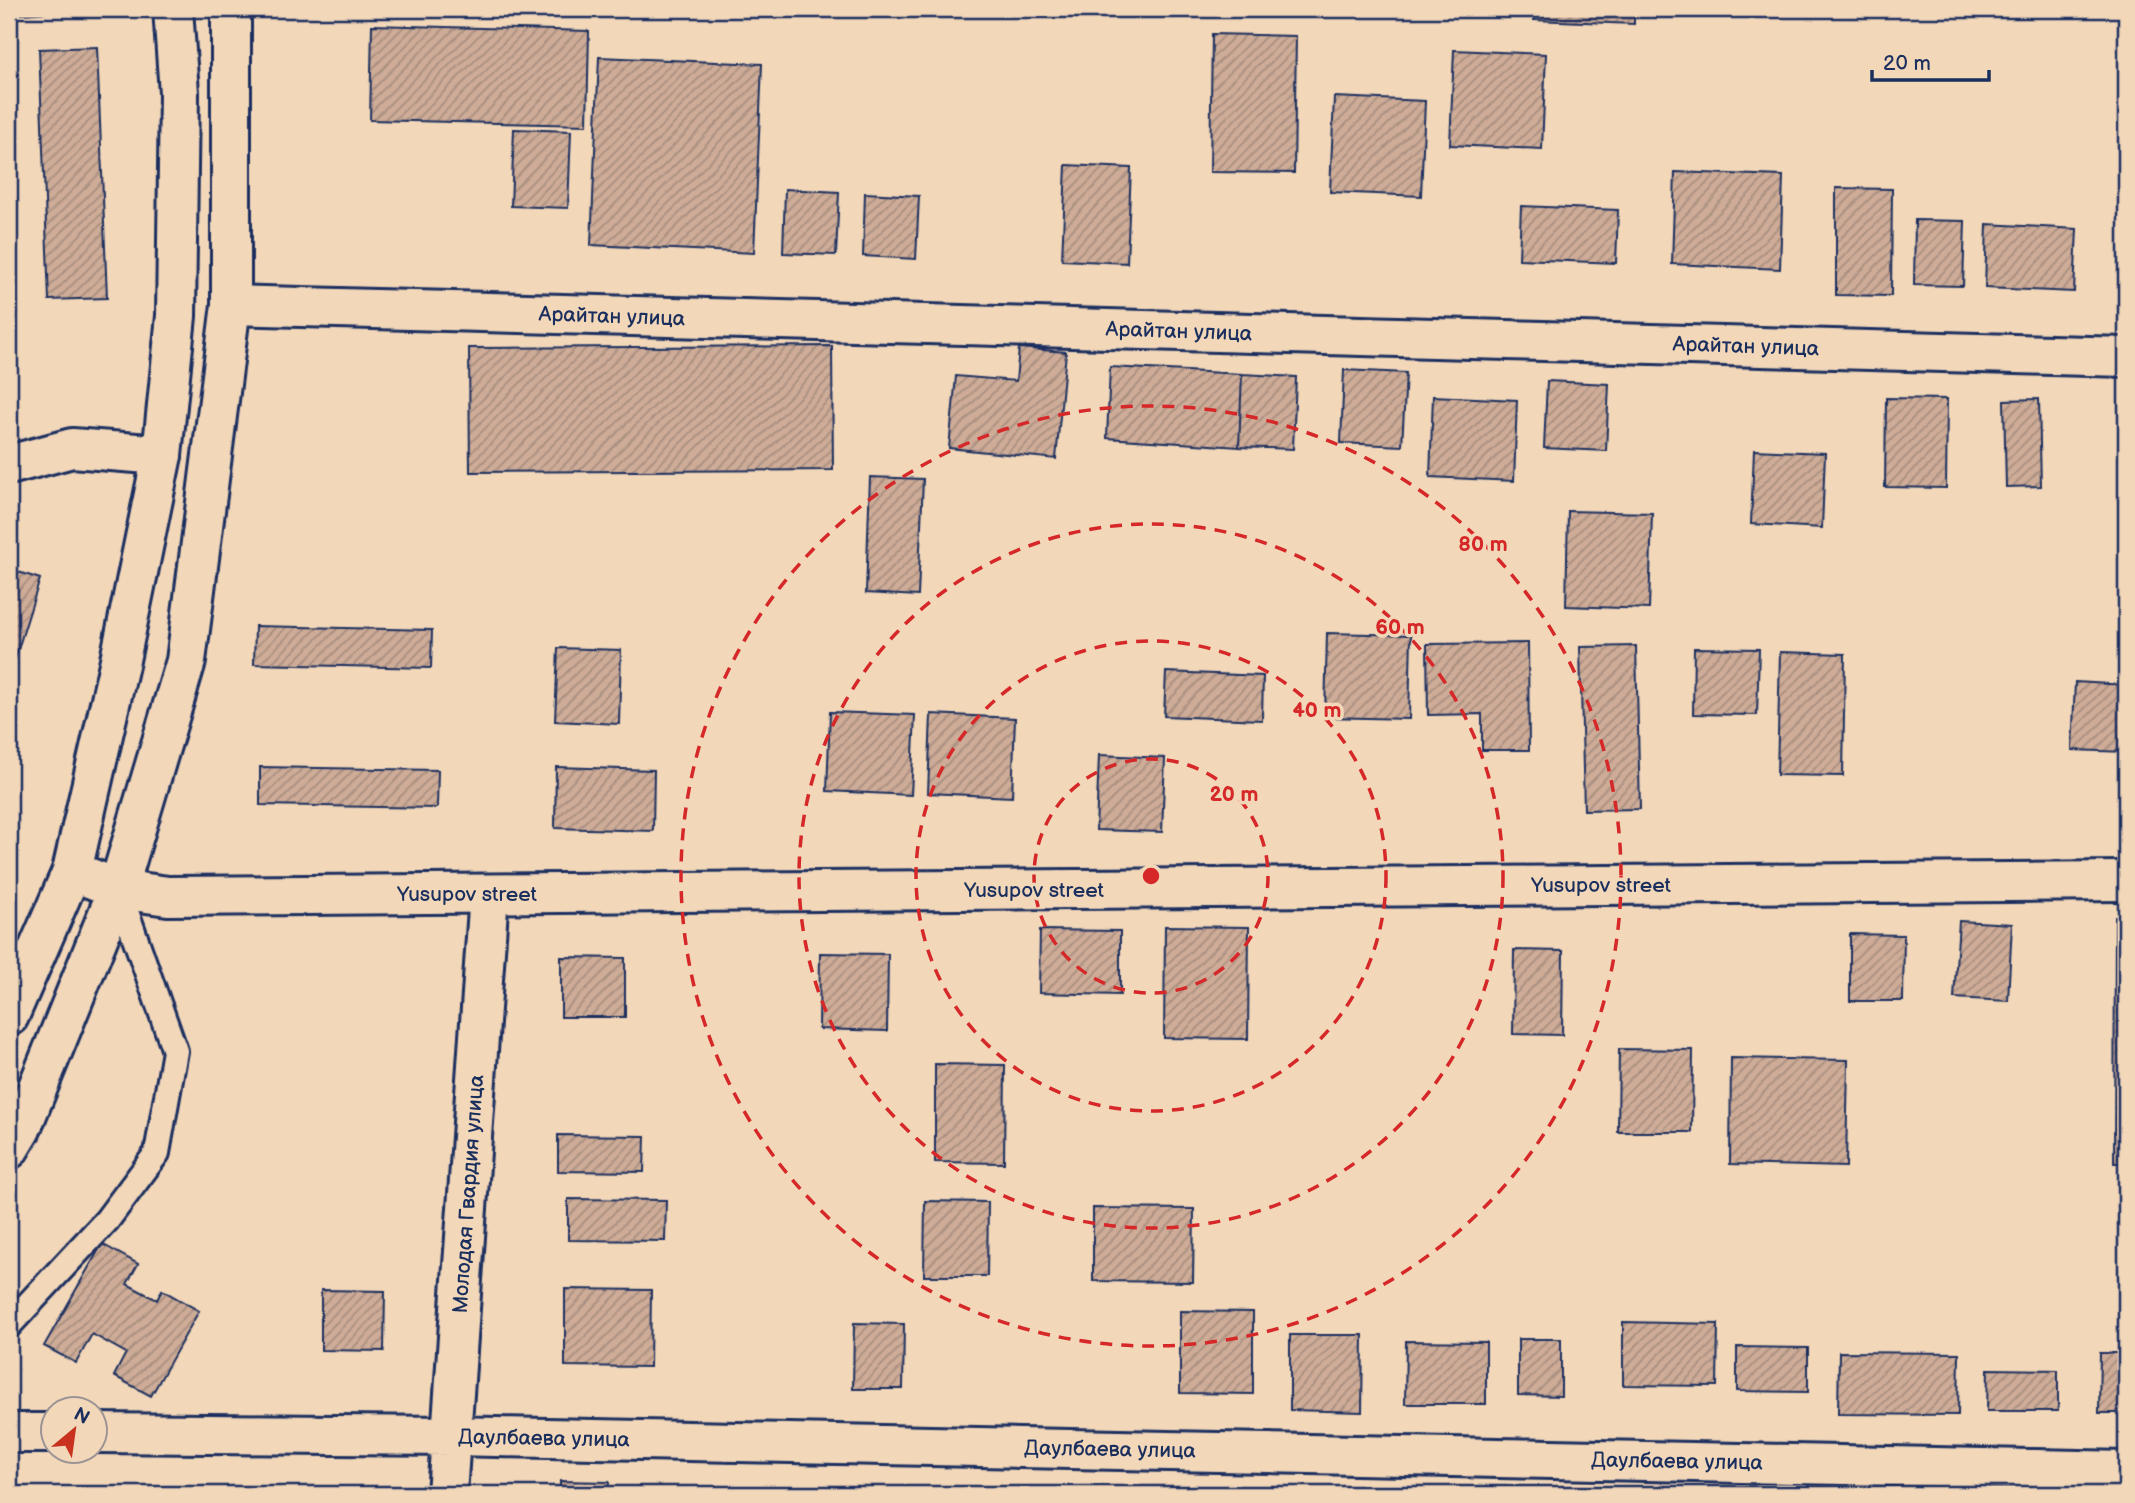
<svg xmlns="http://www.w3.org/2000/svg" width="2135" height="1503" font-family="'Balsamiq Sans',sans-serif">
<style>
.building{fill:url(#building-hatch);stroke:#1b2f5e;stroke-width:2}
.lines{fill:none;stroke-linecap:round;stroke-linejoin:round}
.lane-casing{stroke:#1b2f5e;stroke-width:30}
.street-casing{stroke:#1b2f5e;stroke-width:44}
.secondary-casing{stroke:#1b2f5e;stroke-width:44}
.highway-casing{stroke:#1b2f5e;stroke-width:44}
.lane{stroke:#f2d7b9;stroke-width:24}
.street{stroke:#f2d7b9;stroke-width:38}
.secondary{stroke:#f2d7b9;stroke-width:38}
.highway{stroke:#f2d7b9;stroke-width:38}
.ring{fill:none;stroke:#d62828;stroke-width:3.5;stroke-dasharray:12 9}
.labels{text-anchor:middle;stroke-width:7;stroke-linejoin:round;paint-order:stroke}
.street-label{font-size:21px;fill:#1b2f5e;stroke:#f2d7b9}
.centre{fill:#d62828;stroke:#f2d7b9;stroke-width:3.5}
.ring-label{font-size:21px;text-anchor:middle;font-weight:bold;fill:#d62828;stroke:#f2d7b9;stroke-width:7;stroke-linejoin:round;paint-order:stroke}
</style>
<defs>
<pattern id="building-hatch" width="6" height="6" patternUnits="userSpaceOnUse" patternTransform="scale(1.75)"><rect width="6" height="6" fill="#ceac97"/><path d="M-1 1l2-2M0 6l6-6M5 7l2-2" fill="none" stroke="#a68c7e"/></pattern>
</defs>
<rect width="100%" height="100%" fill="#f2d7b9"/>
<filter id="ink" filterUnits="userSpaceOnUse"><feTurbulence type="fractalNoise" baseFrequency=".0143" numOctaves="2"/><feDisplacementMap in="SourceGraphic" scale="14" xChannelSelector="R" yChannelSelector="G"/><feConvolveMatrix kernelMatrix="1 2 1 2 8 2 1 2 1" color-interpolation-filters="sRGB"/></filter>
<g filter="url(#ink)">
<path class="building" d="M22,9h74l-74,5z
M1534,9h100v15l-100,-4z
M372,25l217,6 -2,94 -217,-5z
M1212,34l84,2 -2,137 -84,-1z
M97,47l10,251 -58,2 -10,-251z
M1454,50l92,4 -4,95 -92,-4z
M599,57l163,7 -8,189 -163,-8z
M1334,97l91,4 -4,95 -91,-4z
M514,129l57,2 -3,77 -57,-2z
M1066,165l65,3 -4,95 -65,-3z
M1675,172l108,4 -3,93 -108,-5z
M1836,188l56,1 -1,107 -55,-1z
M785,189l54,3 -3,63 -53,-2z
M865,193l54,3 -3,63 -53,-3z
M1521,206l97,4 -2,53 -97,-4z
M1915,220l50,1 -2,65 -49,-1z
M1987,224l90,5 -3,63 -89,-4z
M832,346l1,124 -363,2 -1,-124z
M1019,348l47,4 -10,107 -107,-11 7,-72 60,5z
M1110,367l132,7 -3,73 -132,-9z
M1344,370l62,3 -4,73 -61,-3z
M1242,374l54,3 -3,72 -54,-2z
M1547,381l62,3 -3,67 -62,-3z
M1433,396l84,4 -3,81 -84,-4z
M1886,398l61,1 -1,89 -61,-1z
M2039,399l2,87 -35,1 -2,-87z
M1754,450l71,3 -3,75 -71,-4z
M870,477l53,2 -5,117 -52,-3z
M1568,511l84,2 -3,96 -83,-3z
M9,569l31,10 -31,99z
M255,626l177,4 -1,38 -177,-4z
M1327,633l84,2 -2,84 -84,-2z
M1528,643l1,107h-47v-36l-54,1 -1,-71z
M1636,646l4,163 -56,1 -4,-163z
M558,648l63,2 -2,74 -64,-3z
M1694,648l65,1 -2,66 -64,-1z
M1780,652l65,2 -2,122 -66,-1z
M1166,672l97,4 -1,44 -98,-4z
M2075,682l51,3v67l-54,-2z
M830,712l85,3 -4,80 -84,-4z
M931,714l84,4 -3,79 -84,-4z
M1099,755l66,3 -3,74 -66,-2z
M260,767l178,3 -1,38 -177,-3z
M556,767l98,3 -1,61 -98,-3z
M2115,917h11v246h-12z
M1959,921l53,3 -4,77 -54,-3z
M1165,926l84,1 -1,112 -84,-1z
M1040,930l80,1v64l-81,-2z
M1850,934l54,1 -1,66h-53z
M1514,950l49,1 -1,84 -49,-1z
M820,953l68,1 -1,77 -68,-2z
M561,957l64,1v59h-64z
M1619,1049l74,1 -1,82h-74z
M1731,1058l117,2 -2,107 -116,-3z
M935,1064l70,1 -1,98 -69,-1z
M558,1135l87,1 -1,36 -86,-1z
M568,1199l98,1 -1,41 -97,-1z
M925,1201l63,1 -1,74h-63z
M1093,1208l101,1 -1,73 -100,-1z
M102,1244l36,20 -11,20 30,16 5,-10 37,21 -48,85 -37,-20 12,-23 -34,-19 -16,29 -32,-17z
M565,1289l86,1 -1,77 -85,-1z
M321,1290l64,1 -1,60 -63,-1z
M1180,1311l73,1v82l-73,-1z
M1623,1322l95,2 -1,62 -94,-1z
M854,1323l50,1 -1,65h-50z
M1290,1335h73l-1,77 -72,-2z
M1518,1339h43v57l-43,-1z
M1406,1341l80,1v62h-81z
M1737,1347l71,1v44l-71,-1z
M1839,1352l120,1 -1,62 -120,-1z
M2100,1353h26v60h-27z
M1988,1369l70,1v41h-71z
M560,1481l49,1 -1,12h-48z"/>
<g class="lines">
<g class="lane-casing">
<path id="lane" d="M9,1325l98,-105 50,-67 18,-102 -57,-162"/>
</g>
<g class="street-casing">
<path id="street" d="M231,305l1895,52
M9,465l63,-17 90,7
M9,1433h43
M94,1433l357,3 1675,35
M447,1494l42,-600"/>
</g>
<g class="secondary-casing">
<path id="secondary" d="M72,871l46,18 50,7 1958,-15"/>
</g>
<g class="highway-casing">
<path id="highway" d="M9,1016l63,-145 48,-211 42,-205 14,-139 3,-223 -6,-84
M9,1149l12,-20 97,-240 68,-228 45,-356v-296"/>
</g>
<use href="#lane" class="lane"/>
<use href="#street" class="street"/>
<use href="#secondary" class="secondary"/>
<use href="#highway" class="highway"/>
</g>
</g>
<g class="ring">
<circle cx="1151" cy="876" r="117"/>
<circle cx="1151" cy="876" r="235"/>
<circle cx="1151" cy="876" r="352"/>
<circle cx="1151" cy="876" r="470"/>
</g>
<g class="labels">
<g class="street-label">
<text transform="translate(612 316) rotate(2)" y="7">Арайтан улица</text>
<text transform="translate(1179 331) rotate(2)" y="7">Арайтан улица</text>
<text transform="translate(1746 346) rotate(2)" y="7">Арайтан улица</text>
<text x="1601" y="892">Yusupov street</text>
<text x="1034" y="897">Yusupov street</text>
<text x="467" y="901">Yusupov street</text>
<text transform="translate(468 1194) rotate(-86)" y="7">Молодая Гвардия улица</text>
<text transform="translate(544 1438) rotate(1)" y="7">Даулбаева улица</text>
<text transform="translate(1110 1449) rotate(1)" y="7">Даулбаева улица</text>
<text transform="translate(1677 1461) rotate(1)" y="7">Даулбаева улица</text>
</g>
</g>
<circle cx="1151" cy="876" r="10" class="centre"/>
<g class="ring-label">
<text x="1483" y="551">80 m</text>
<text x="1400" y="634">60 m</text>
<text x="1317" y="717">40 m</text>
<text x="1234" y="801">20 m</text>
</g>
<rect width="2135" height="1503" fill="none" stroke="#f2d7b9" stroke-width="35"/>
<rect x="18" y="18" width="2100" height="1468" fill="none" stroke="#1b2f5e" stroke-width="2.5" filter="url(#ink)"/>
<g transform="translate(74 1430) rotate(29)"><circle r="33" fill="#f2d7b9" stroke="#9c9495" stroke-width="2"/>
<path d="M0-5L12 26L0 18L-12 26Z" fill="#c8321e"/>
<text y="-10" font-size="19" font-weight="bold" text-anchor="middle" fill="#1b2f5e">N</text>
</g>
<path d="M1872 70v10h117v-10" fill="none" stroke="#1b2f5e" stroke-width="3.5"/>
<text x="1883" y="70" font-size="21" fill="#1b2f5e" stroke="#f2d7b9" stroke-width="5" paint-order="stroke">20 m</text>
</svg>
